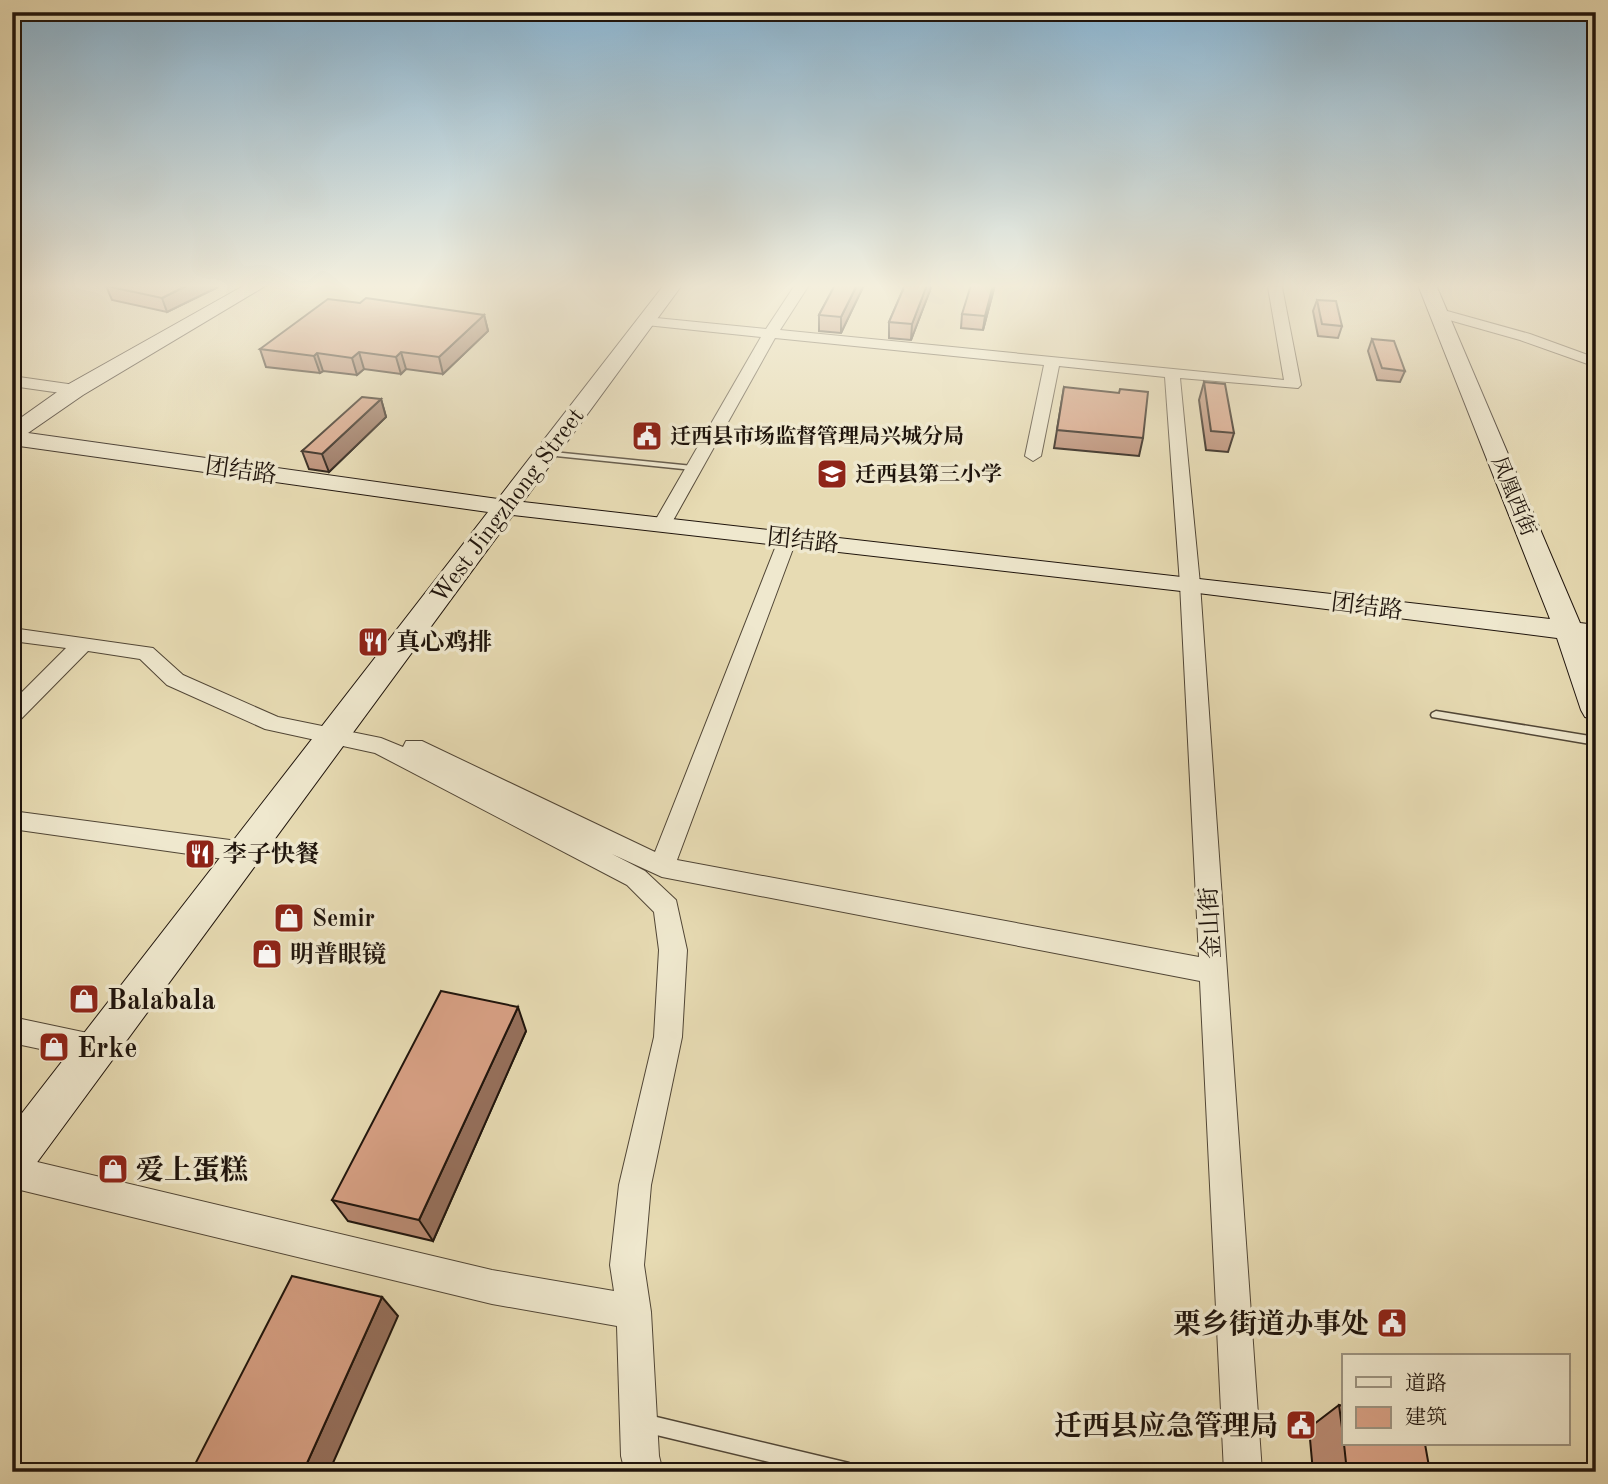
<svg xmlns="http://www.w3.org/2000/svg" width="1608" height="1484" font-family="'Old Standard TT','Noto Serif SC',serif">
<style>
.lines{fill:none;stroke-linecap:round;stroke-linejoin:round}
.river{fill:#9bb8b8;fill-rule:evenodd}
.lane-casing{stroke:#514636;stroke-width:3}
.street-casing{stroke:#514636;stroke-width:2}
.secondary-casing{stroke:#1f140c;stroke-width:2}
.lane{fill:#efe8ce;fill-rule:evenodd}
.street{fill:#efe8ce;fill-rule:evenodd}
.secondary{fill:#efe8ce;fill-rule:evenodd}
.wall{fill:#b98a72;stroke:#1f140c;stroke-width:2}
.shaded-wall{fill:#96705c;stroke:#1f140c;stroke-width:2}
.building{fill:#d7a084;stroke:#1f140c;stroke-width:2}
.labels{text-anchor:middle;stroke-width:7;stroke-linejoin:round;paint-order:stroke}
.far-poi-label{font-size:21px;font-weight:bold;fill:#1f140c;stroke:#efe8ce;text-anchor:start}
.far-street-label{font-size:21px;fill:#1f140c;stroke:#efe8ce}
.street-label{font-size:24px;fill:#1f140c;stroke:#efe8ce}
.poi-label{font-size:24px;font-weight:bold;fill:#1f140c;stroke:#efe8ce;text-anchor:start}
.near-poi-label{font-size:28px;font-weight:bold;fill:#1f140c;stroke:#efe8ce;text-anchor:start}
</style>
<rect width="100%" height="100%" fill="#e7dbb3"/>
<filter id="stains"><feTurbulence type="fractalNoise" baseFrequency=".00286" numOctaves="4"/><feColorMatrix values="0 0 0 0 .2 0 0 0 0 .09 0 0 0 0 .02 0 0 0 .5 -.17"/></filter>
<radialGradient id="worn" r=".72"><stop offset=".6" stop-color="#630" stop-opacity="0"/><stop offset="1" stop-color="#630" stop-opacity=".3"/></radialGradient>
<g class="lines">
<path class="river" d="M1573,285h23v12l-20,-8z"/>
<g class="lane-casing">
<path id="lane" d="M543,451l150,15 4,2 -4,2 -147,-15h-3z
M1436,711l160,26v8l-164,-28 -1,-2 1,-2z
M644,1414l205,49 6,3 3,6h-47l-167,-40 -6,-3 -3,-6 3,-6z"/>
</g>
<g class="street-casing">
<path id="street" d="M795,285h14l-29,45 504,50 -16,-93h14l19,98 -3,3 -118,-10 20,206 62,888h-38l-24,-491 -538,-104 -50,-23 33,17 31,29 11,50 -5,87 -31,148 -7,80 7,47 8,144 4,16h-38l-4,-16 -4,-130 -125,-22 -480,-116v-32l480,114 122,21 -4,-26 9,-80 35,-148 5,-87 -5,-38 -27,-27 -252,-132 -110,-24 -98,-44 -27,-26 -52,-8 -68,69 -8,3v-21l54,-54 -54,-7v-13l141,20 30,27 95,42 103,21 22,9 3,-6h16l233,111 124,-314 2,-4h14l2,4 -120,322 522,97 -19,-373 -15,-207 -106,-11 -18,90 -8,5 -8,-5 19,-91 -269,-27 -105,188 -9,5 -6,-1 -3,-4 109,-189 -115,-12 -7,-4 7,-4 120,12z
M1440,309l90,25 66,24v9l-76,-27 -85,-24 -2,-3z
M12,376l63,9 8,5 -8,5 -63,-9z
M12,811l233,31 9,3 4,7 -4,7 -9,3 -233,-33z
M12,1017l85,18 10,4 5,9 -5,9 -10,4 -85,-18z"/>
</g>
<g class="secondary-casing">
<path id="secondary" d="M245,285h22l-184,110 -55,38 470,66 166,-214h18l-159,217 1027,117 -132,-334h18l144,338 16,2v18l-9,-1 9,24v54l-11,-3 -4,-7 -24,-72 -367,-46 -677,-77 -486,661 -15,6v-56l476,-614 -476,-67v-21l55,-39z"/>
</g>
<use href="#lane" class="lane"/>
<use href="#street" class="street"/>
<use href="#secondary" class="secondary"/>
</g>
<path class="wall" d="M835,285h29l-23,48 -22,-2v-16z
M905,285h27l-21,55 -22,-2v-16z
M995,285l-12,45 -22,-2 1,-14z
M106,286l112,1 -51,25 -55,-12z
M1317,300l25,26 -4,12 -20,-2 -5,-25z
M484,315l4,16 -45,43 -37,-5 -5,5 -37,-5 -7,6 -34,-4 -3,2 -54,-6 -6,-18z
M1372,339l33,32 -5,11 -23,-2 -9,-29z
M1204,382l30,51 -6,19 -22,-2 -7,-50z
M1064,387l79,51 -4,18 -85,-8z
M381,399l5,18 -57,55 -20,-3 -7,-18z
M526,1031l-93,210 -85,-20 -16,-21z
M1339,1405l91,67h-117l-4,-44z"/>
<path class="shaded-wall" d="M188,285h29l1,2 -51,25 -5,-14z
M857,285h7l-23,48v-16z
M927,285h5l-21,55 1,-16z
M993,285h2l-12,45 2,-14z
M484,315l4,16 -45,43 -4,-17z
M359,352l5,17 -7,6 -5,-17z
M401,352l5,17 -5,5 -5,-17z
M317,353l6,18 -3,2 -6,-17z
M381,399l5,18 -57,55 -7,-18z
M518,1007l8,24 -93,210 -14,-21z
M382,1297l16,19 -69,156h-26z"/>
<path class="building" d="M109,285h79l-26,13 -56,-12z
M835,285h22l-16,32 -22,-2z
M905,285h22l-15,39 -23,-2z
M971,285h22l-8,31 -23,-2z
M366,298l118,17 -45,42 -38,-5 -5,5 -37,-5 -7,6 -35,-5 -3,3 -54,-7 68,-50 32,4z
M1317,300l19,1 6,25 -20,-2z
M1372,339l22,2 11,30 -23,-3z
M1204,382l21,2 9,49 -23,-2z
M1064,387l55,6 1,-4 28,3 -5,46 -86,-8z
M362,397l19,2 -59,55 -20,-3z
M441,991l77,16 -99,213 -87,-20z
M292,1276l90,21 -79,175h-112z
M1339,1405l5,1v37z
M1344,1444h81l5,28h-83z"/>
<linearGradient id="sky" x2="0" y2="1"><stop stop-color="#89b6d5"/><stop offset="0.58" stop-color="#f4efdd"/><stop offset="1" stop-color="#f4efdd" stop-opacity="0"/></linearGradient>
<rect width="1608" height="493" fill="url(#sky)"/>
<defs>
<g id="civic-square" transform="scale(1.575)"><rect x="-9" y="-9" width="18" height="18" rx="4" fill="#8f2418" stroke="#efe8ce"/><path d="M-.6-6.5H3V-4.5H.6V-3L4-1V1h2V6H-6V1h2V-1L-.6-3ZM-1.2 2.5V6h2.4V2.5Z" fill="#fff"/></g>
<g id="school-square" transform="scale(1.575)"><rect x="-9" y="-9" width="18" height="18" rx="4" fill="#8f2418" stroke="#efe8ce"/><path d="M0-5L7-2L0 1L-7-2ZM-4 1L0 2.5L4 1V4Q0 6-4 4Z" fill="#fff"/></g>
<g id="restaurant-square" transform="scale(1.575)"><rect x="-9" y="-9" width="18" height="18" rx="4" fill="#8f2418" stroke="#efe8ce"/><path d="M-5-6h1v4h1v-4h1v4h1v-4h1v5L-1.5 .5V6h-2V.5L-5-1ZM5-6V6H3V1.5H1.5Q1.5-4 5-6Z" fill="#fff"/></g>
<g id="shop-square" transform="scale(1.575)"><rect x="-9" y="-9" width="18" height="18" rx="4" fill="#8f2418" stroke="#efe8ce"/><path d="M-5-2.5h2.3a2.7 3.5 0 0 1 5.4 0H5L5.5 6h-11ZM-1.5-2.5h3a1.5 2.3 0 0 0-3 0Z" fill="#fff"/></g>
</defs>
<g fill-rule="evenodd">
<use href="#civic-square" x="647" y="436"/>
<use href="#school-square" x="832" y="474"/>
<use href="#restaurant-square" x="373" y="642"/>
<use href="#restaurant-square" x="200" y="854"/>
<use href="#shop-square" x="289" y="918"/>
<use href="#shop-square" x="267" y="954"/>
<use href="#shop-square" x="84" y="999"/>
<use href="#shop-square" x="54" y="1047"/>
<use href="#shop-square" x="113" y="1169"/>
<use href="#civic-square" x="1392" y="1323"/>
<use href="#civic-square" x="1301" y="1425"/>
</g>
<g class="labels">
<g class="far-poi-label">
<text x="670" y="443">迁西县市场监督管理局兴城分局</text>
<text x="855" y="481">迁西县第三小学</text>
</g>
<g class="far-street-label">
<text transform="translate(1514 496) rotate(68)" y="7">凤凰西街</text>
</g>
<g class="street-label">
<text transform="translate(241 470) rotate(8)" y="8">团结路</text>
<text transform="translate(507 505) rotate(-53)" y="8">West Jingzhong Street</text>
<text transform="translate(803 540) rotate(6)" y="8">团结路</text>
<text transform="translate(1367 606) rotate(7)" y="8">团结路</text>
<text transform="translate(1210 923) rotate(-93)" y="8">金山街</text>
</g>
<g class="poi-label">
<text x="396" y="650">真心鸡排</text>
<text x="223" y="862">李子快餐</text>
<text x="312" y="926">Semir</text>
<text x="290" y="962">明普眼镜</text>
</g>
<g class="near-poi-label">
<text x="107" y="1009">Balabala</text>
<text x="77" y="1057">Erke</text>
<text x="136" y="1179">爱上蛋糕</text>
<text x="1369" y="1333" text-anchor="end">栗乡街道办事处</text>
<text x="1278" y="1435" text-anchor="end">迁西县应急管理局</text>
</g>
</g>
<rect width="1608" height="1484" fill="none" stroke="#e7dbb3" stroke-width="42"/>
<rect x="14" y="14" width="1580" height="1456" fill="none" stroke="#1f140c" stroke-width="3.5"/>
<rect x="21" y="21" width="1566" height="1442" fill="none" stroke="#1f140c" stroke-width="2"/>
<rect x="1342" y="1354" width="228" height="91" fill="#efe8ce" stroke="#9c9380" stroke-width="2"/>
<rect x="1356" y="1377" width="35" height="10" fill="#efe8ce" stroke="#9c9380" stroke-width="2"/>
<text x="1405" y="1390" font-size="21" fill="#1f140c">道路</text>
<rect x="1356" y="1407" width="35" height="21" fill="#d7a084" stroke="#9c9380" stroke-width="2"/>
<text x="1405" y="1424" font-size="21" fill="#1f140c">建筑</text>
<rect width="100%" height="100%" filter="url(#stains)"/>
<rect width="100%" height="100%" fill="url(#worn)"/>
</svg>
